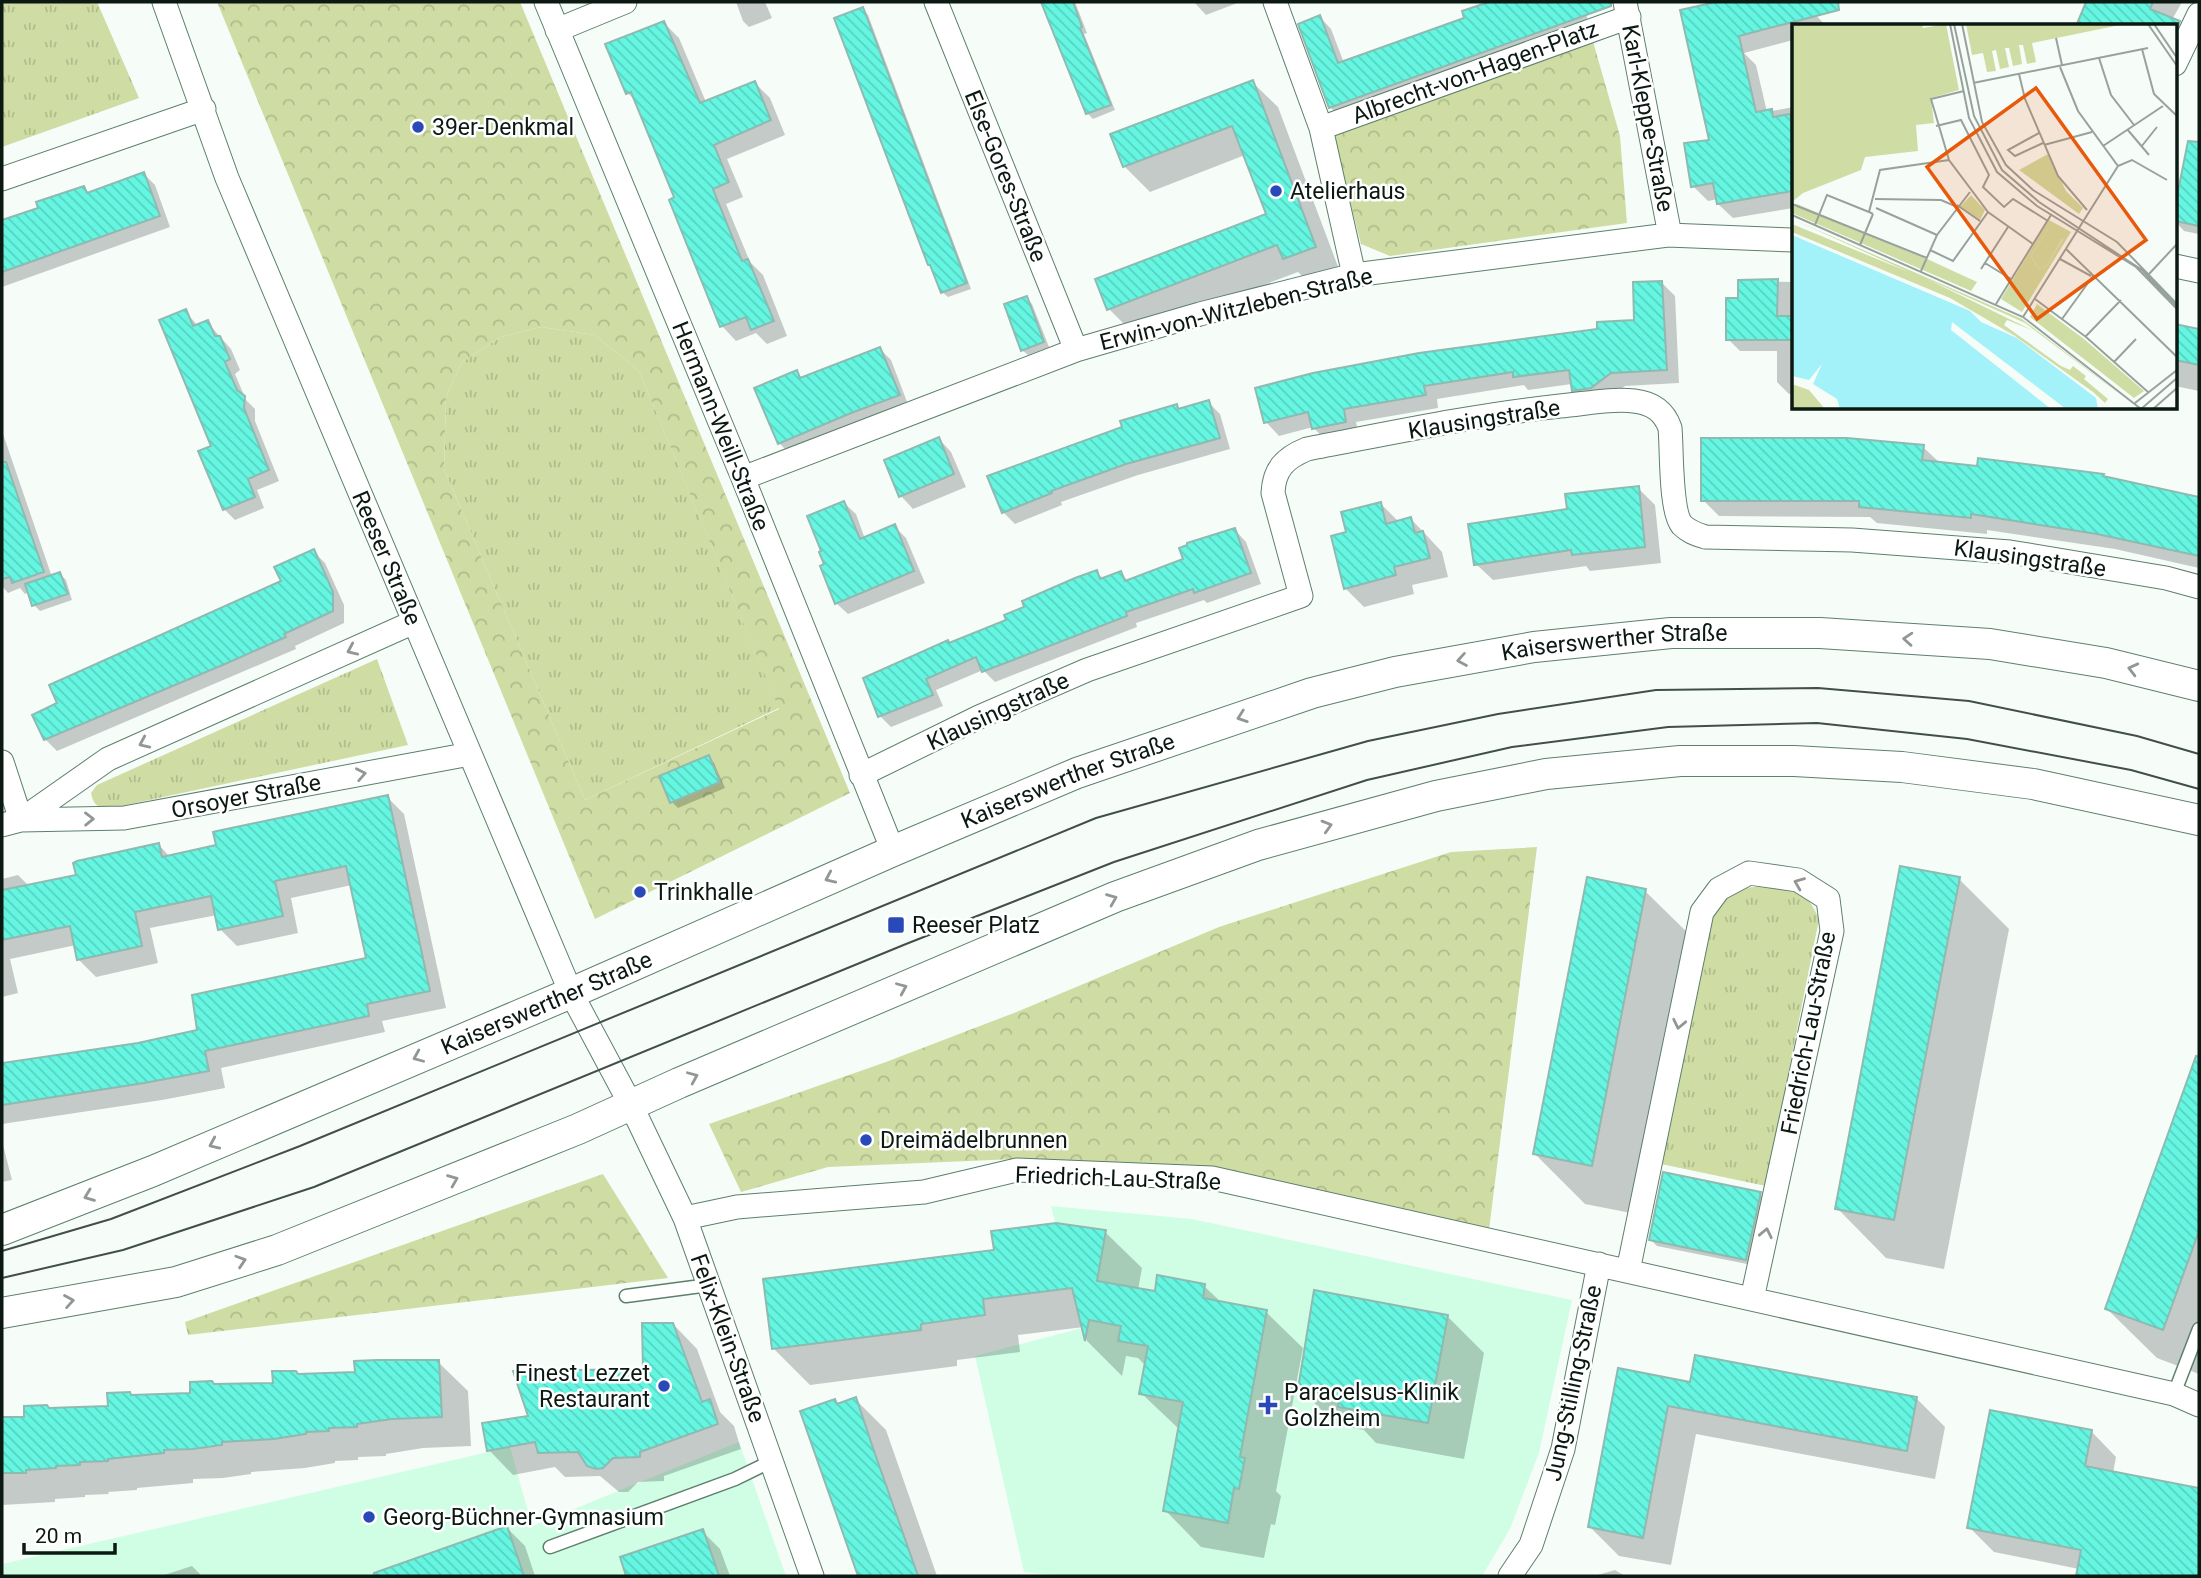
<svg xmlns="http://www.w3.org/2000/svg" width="2201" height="1578" font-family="Roboto,sans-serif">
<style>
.built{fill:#d0fee4}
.grass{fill:url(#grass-tufts)}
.park{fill:url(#park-crowns);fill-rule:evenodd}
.shadow{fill:#0003}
.building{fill:url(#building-back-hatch);stroke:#8ebab1;stroke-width:2}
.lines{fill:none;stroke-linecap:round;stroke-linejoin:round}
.service-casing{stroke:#5d7f6c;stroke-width:15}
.minor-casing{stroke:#5d7f6c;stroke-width:25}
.tertiary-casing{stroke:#5d7f6c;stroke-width:32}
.service{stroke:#fff;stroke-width:12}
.minor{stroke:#fff;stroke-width:23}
.tertiary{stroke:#fff;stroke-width:30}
.tram{stroke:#424f48;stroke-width:2}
.oneway{stroke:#919894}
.poi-dot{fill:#2949b9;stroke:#fff;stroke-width:2.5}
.labels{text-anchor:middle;stroke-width:5;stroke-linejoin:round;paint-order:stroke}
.street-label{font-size:23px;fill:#0b1912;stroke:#fff}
.poi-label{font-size:23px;fill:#0b1912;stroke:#fff;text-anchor:start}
.inset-road{fill:none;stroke:#98a29d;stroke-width:2}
.view{fill:#e8590c;fill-opacity:0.15;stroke:#e8590c;stroke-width:3.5}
.inset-edge{fill:none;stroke:#0b1912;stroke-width:3.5}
</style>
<defs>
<pattern id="grass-tufts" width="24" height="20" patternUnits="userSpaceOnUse" patternTransform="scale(1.75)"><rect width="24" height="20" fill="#cfdca3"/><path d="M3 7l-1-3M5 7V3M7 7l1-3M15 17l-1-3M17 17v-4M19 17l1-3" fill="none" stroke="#b0bc8b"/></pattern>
<pattern id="park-crowns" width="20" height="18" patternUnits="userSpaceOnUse" patternTransform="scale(1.75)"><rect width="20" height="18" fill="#cfdca3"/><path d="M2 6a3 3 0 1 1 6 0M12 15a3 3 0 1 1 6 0" fill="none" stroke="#b0bc8b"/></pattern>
<pattern id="building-back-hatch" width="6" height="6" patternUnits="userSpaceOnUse" patternTransform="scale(1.75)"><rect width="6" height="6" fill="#65f6e1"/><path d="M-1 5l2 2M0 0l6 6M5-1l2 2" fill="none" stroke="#56d2c0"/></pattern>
</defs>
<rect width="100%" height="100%" fill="#f6fdf9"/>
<path class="built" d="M1051,1206l141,13 380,81 -33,153 -29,76 -28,47h-417l-41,-4 -49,-216 107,-28z
M739,1442l47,134h-784v-12l508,-117 22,79z"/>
<path class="grass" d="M2,2h95l42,96 -137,49z
M541,327l54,8 44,36 140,337 -194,92 -141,-331 2,-72 16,-35 39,-25z
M377,659l31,86 -301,64c-10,-2 -14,-5 -16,-16l6,-8z
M1769,886c29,5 38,5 50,33l-53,267 -105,-22 47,-248c18,-28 30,-28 61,-30z"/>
<path class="park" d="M217,2h303l330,791 -255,126zM541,327l54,8 44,36 140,338 -194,91 -141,-331 2,-72 16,-35 39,-25z
M1592,38l28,98 7,87 -237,33 -29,-12 -29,-112z
M1537,847l-48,383 -275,-61 -199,-10 -187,8 -87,25 -32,-68 177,-62 133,-51 200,-84 232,-75z
M603,1174l65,104 -480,57 -3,-13z"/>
<path class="shadow" d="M736,2h29l7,16 -23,9 -6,-6z
M1044,2h31l12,31 -3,1 31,76 -22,9 -6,-6z
M1194,2h46l-34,13z
M1513,2h69l9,27 -249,90 -12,-12 -10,-90 11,12 13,34z
M1728,2h24l5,5 20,-5h27l22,24h-33v14l-49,13 12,12 11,47 26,-5v101l-60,10 -15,-14v-5l-10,2 -15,-15 18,-45 -29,-130z
M2088,2h94l-13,23 1,1h-92z
M863,9l5,6 103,274 -23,8 -6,-5z
M664,23l15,15 27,64 49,-19 15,15 15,37 -58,24 16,38 -17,7 24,58 13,13 24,61 -20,8 -11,-11 -20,8 -14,-15 -51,-125 6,-3 -40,-95 -9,-10 -21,-48z
M1252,82l26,25 62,165 -30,12 -12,-12 -164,62 -25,-25 159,-94 -23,-60 -95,37 -25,-25 -12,-32z
M144,174l11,11 15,42 -168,60v-62l82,-37 6,6z
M2182,180l17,3v51l-15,-3 -9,-10z
M1740,281l53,1v112h-4l-12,-12v-31h-37l-12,-12 11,-39z
M1661,282l14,14 4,87 -54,3 -20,15 -18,2 -14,-13 -1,-6 -44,6 -4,-5 -87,14 1,9 -82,14 3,13 -32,7 -14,-15 -34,9 -13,-14 370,-100z
M1026,298l6,6 17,43 -21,8 -6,-5z
M185,311l13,15 9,-4 24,27 9,21 -5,4 11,26 9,9v12l24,60 -22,9 7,18 -29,12 -11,-11z
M2199,325v66l-24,-5v-60l23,4z
M880,349l11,11 18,47 -119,47 -11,-11 17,-71 7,7z
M1208,402l12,12 10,35 -92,26 -77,27 1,3 -47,19 -12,-12 121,-83 52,-23 4,4z
M2,431l50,146 8,-3 6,6 6,20 -32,11 -6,-6 -5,-13 -4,2 -5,-6 -12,5 -6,-7z
M939,439l12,13 15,35 -53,22 -12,-13 -15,-35z
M1923,447l17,16 163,12 3,3 93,21v69l-84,-19 -128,-19v4l-110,-11 -7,-6 -151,-1 -16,-16z
M1638,488l17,17 6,58 -71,8 -4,-5 -93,14 -17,-16 93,-54z
M844,503l12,11 9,25 29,-13 12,12 19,45 -77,31 -12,-11 -10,-38z
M1381,504l18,18 12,-3 19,20 12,13 6,25 -36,8 2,9 -50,13 -19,-19 3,-55z
M1235,530l11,12 15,42 -54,19 -3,-3 -68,23 1,4 -142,55 -12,-12 -47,20 7,16 -52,21 -11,-11 70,-71 58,-24 88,-49 8,7 17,-6 8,9 56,-22z
M313,551l12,12 19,42v18l-49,23 1,3 -239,102 -12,-12 -11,-23 249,-134z
M708,757l6,6 11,25 -47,20 -6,-6z
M387,797l17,17 42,194 -64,13 3,11 -164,36 4,20 -63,12 -160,24v-59l136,-21 61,-12 169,-73 -16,-74 -61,13 7,35 -61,13 -17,-17 -3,-14 -67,13 8,35 -62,14 -17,-17 -3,-15 -66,14 8,34 -16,4v-118l16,-4 11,11 49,-10 81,-31 11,12 48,-11z
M1959,879l50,50 -65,340 -58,-11 -49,-50z
M1645,891l50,49 -54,275 -56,-11 -50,-50z
M2199,1052v322l-42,-16 -50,-49z
M2,1141l10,39 -10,2z
M1760,1194l6,6 -14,65 -95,-19 -6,-6z
M1105,1232l37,36 -4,22 18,3 48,-7 19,18 43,8 37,36 -27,143 5,5 -6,29 -4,-1 -7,34 -63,-11 -36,-37 15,-80 -39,-37 5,-27 -8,-8 -12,-2 -4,20 -35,-35 -3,-14 -66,8 2,17 -63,8v6l-147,19 -37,-37 223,-96z
M1447,1316l37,37 -20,106 -88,-16 -12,-13 -28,-5 -36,-37z
M673,1324l24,25 23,63 14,14 7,23 -77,27v5l-26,1 -10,10h-9l-19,-16 -35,1 -10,-10 -42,8 -24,-25 41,-32 115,-47z
M438,1362l30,29 3,55 -48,2 -37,6v2l-28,1v3l-23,1v2l-30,5 -54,4v2l-28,4 -30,1v4l-56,5v2l-29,2 1,2 -24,1v2l-30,2v3l-53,3v-86l24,-1 23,-8 60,-2 23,-11 60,-2 23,-9 59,-2 24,-9 58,-1z
M1619,1370l72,14 225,14 29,29 -10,52 -239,-45 -25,131 -52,-9 -29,-29z
M855,1399l31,31 51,146h-77l-58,-164 32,-11 5,4z
M2091,1431l25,26 -3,16 86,17v86h-122l2,-7 -85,-17 -25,-25z
M507,1528l18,18 10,30h-167z
M702,1531l18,18 10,27h-102l-6,-18z
M192,1566l10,10h-41z
M1615,1570l10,6h-31z"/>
<path class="building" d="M1041,2h32l9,25 -2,1 31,77 -25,9z
M1489,2h122v4l-282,102 -31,-84 22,-9 18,48 126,-45 -2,-7z
M1716,2h122l1,8 -100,26 17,76 16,-3 1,8 17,-3 3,22v55l-76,13 -4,-21 -22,4 -7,-44 25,-3 -29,-130z
M2086,2h67l-3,7 30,12 -2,5h-102z
M863,7l104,276 -26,10 -11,-28h-2l-94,-247z
M664,21l36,82 55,-22 16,39 -57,25 15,37 -16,7 29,72 6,-2 26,62 -23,9 -5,-13 -26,10 -51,-127 5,-3 -43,-105 -5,2 -21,-50z
M1253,80l63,167 -33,12 -6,-14 -170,65 -12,-31 171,-65 -34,-88 -109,41 -13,-33z
M2188,141l11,1v84l-24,-5v-15z
M144,172l16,44 -158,56v-52l36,-12 -2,-6 48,-16 3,7z
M1778,279l-1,37h16v24h-67v-42h12v-18z
M1662,281l5,89 -56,3 -20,15 -19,3 -3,-21 -56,7v-5l-89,14 2,9 -82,14 2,13 -34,7 -4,-17 -44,11 -9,-35 58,-15 106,-20 178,-24v-7l37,-2 -1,-38z
M1027,296l17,46 -23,9 -17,-47z
M186,309l7,17 15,-6 7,16h5l10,23 -5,3 12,28 8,6 -1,12 25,62 -21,9 7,18 -32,13 -25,-59 13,-5 -52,-126z
M2175,324l24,5v36l-24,-5z
M880,347l20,48 -49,18 -73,31 -24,-56 43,-18 3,8z
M1209,400l11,38 -94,26 -75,27 1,2 -50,20 -15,-37 135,-49 -2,-6 57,-17 1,5z
M939,437l15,37 -55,23 -15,-37z
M1701,438h146l77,7 -2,15 55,6 1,-8 126,16 -1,2 96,21v59l-102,-22 -126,-20v4l-112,-11v-6h-158z
M2,462h4l38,110 -32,11 -2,-6 -8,2z
M1639,486l6,61 -73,8 -1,-5 -97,15 -6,-41 99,-15 -2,-15z
M844,501l16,38 35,-15 19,47 -79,33 -15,-38 4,-2 -5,-12 2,-1 -14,-35z
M1381,502l5,22 25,-7 4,16 8,-2 7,27 -36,9 2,8 -52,14 -13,-53 15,-4 -5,-20z
M1235,528l16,45 -57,20 -1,-4 -67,23 1,4 -145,56 -6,-15 -50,22 7,16 -55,22 -15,-39 85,-38 1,3 57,-23 -2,-5 20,-8 -2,-6 53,-23 22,-8 3,9 21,-8 4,10 58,-22 -4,-11 8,-3v-2z
M314,549l19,43v19l-49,23 2,3 -61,27 -181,76 -12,-25 25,-12 -8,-18 232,-104 -7,-14z
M60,572l8,22 -36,12 -7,-22z
M709,755l11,27 -50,21 -11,-27z
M388,795l42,196 -63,13 2,12 -164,35 4,20 -65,12 -142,22v-42l136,-20 59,-13 -5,-35 174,-37 -20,-92 -71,15 8,35 -65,14 -7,-34 -76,16 7,34 -65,14 -7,-34 -68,14v-50l74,-15 -3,-12 4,-2 82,-18 3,14 54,-12 -3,-13 4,-1z
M1900,866l60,11 -66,343 -59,-11z
M1587,877l59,12 -54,277 -59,-12z
M2196,1056l3,1v174l-36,99 -58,-21z
M1663,1172l98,20 -15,68 -97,-20z
M1056,1223l50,7 -9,51 58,10 2,-16 48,9 -2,14 64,12 -27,147 5,1 -6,31 -5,-1 -6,35 -65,-12 20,-109 -44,-8 9,-48 -30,-5 3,-15 -32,-6 -4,21 -13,-53 -89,11 2,16 -64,9v6l-149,19 -9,-70 231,-29 -3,-19z
M1314,1290l134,25 -20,108 -90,-16 1,-10 -41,-8z
M642,1323h31l29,79 8,-3 8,25 -78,28v5l-27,1 -10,10 -7,1 -9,-3 -9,-14 -40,1 -3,-11 -48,9 -5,-28 46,-7 -15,-45 130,-2z
M1695,1355l222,42 -10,54 -239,-45 -25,132 -55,-11 30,-159 72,14z
M378,1360h61l3,57 -50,2 -35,5v3l-28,1v3l-23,1v2l-32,5 -52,3v3l-29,4 -29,1v3l-56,6v2l-28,1v3l-24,1v2l-30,2v3h-24v-56h22v-11l23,-1 2,3 59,-2 -1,-13 23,-1 1,3 59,-2v-11l22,-1 2,3 59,-1 -1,-12h24l2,3 57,-2 -1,-11z
M856,1397l18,54 44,125h-60l-58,-165 35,-12 2,5z
M1990,1410l102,20 -7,36 114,22v88h-123l5,-26 -114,-22z
M507,1526l17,50h-150v-3z
M703,1529l16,47h-93l-6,-19z"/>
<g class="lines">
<g class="service-casing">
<path id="service" d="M626,1296l83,-11
M2174,1394l25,-65
M550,1547l185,-68 37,-18"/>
</g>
<g class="minor-casing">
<path id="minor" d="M164,2l63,176 344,815 60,112 54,113 127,358
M546,2l197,476 150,373
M936,2l140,348
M1275,2l46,126 33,147
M1625,2l45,233
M557,30l68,-28
M2175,64l24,-50
M1321,128l308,-111
M2,179l202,-70
M2175,266l24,5
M743,478l333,-128 124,-36 154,-39 314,-40 125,5
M2,762l19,58
M861,775l118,-58 108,-47 214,-74 -28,-103c1,-24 12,-35 34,-44 84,-16 168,-34 253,-43 24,-2 51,-8 74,-5 18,2 30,10 36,27 2,20 0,83 12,97 7,7 14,9 23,12l147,3 158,12 156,26 33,9
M21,820l87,-61 306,-137
M2,825l19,-5 103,-2 346,-64
M685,1218l52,-11 187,-15 93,-22 195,8 962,216 25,11
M1628,1271l74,-359 17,-23 30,-16 49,7 30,19 4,32 -80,368
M1510,1576l21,-31 32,-96 36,-185"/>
</g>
<g class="tertiary-casing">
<g id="tertiary">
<path id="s1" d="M2,1230l151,-59 418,-178 322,-142 184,-78 235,-80 83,-21 139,-25 137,-14h149l170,11 116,19 93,23"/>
<path d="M2,1313l174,-31 101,-32 301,-121 101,-46 436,-186 143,-52 178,-49 110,-22 134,-13h114l108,6 131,17 166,36"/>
</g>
</g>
<use href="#service" class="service"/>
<use href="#minor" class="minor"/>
<use href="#tertiary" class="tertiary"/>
<path class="tram" d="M2,1251l109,-32 189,-73 796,-328 272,-77 130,-27 158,-24 162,-2 151,13 168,35 62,18
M2,1278l121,-28 191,-63 592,-243 208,-82 253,-82 145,-33 156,-20 149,-4 150,16 164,31 68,19"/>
</g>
<defs><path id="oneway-chevron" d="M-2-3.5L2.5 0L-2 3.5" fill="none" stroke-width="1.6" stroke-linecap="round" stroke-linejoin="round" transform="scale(1.75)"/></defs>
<g class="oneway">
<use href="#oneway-chevron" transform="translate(1908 639) rotate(-176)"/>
<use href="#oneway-chevron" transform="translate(352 650) rotate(156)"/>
<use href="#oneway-chevron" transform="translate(1462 660) rotate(170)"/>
<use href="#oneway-chevron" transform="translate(2133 669) rotate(-166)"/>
<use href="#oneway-chevron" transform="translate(1242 717) rotate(161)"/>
<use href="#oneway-chevron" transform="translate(144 743) rotate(156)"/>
<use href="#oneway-chevron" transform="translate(361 774) rotate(-11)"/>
<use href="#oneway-chevron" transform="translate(89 819) rotate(-1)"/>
<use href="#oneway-chevron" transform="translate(1327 826) rotate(-16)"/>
<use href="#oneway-chevron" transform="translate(830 878) rotate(156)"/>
<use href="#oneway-chevron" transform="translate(1799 883) rotate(-158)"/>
<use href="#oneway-chevron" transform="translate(1112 899) rotate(-22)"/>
<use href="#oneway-chevron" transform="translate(902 988) rotate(-23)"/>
<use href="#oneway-chevron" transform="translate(1679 1024) rotate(102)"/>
<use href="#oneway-chevron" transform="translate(418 1057) rotate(157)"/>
<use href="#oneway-chevron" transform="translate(693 1077) rotate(-23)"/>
<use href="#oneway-chevron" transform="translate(214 1144) rotate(156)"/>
<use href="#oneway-chevron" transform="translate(453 1180) rotate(-22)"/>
<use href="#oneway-chevron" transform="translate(89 1196) rotate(159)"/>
<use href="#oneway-chevron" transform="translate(1766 1233) rotate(-78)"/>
<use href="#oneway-chevron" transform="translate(241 1261) rotate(-18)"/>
<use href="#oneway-chevron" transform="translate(69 1301) rotate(-10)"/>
</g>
<g class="poi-dot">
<circle cx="418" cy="127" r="7"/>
<circle cx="1276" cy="191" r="7"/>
<circle cx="640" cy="892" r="7"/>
<rect x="887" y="916" width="18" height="18" rx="3.5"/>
<circle cx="866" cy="1140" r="7"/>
<circle cx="664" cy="1386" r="7"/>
<path d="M1264.5 1394.5h7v7h7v7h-7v7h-7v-7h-7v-7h7z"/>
<circle cx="369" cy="1517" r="7"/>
</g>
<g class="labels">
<g class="street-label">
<text transform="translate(1475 72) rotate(-20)" y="8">Albrecht-von-Hagen-Platz</text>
<text transform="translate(1648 118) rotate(79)" y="8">Karl-Kleppe-Straße</text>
<text transform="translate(1006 176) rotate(68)" y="8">Else-Gores-Straße</text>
<text transform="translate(1236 309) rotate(-14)" y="8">Erwin-von-Witzleben-Straße</text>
<text transform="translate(1484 419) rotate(-9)" y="8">Klausingstraße</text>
<text transform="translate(721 426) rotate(68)" y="8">Hermann-Weill-Straße</text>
<text transform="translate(387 558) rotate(67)" y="8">Reeser Straße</text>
<text transform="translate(2030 558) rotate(8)" y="8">Klausingstraße</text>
<text dy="8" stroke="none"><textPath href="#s1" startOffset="1724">Kaiserswerther Straße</textPath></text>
<text transform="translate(998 711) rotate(-25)" y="8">Klausingstraße</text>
<text dy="8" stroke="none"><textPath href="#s1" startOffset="1157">Kaiserswerther Straße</textPath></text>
<text transform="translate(246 796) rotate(-11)" y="8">Orsoyer Straße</text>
<text dy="8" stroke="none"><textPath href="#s1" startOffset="590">Kaiserswerther Straße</textPath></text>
<text transform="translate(1808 1033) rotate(-79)" y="8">Friedrich-Lau-Straße</text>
<text transform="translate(1118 1178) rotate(2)" y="8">Friedrich-Lau-Straße</text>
<text transform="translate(728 1338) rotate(70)" y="8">Felix-Klein-Straße</text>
<text transform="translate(1573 1383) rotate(-78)" y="8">Jung-Stilling-Straße</text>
</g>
<g class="poi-label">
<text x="432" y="135">39er-Denkmal</text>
<text x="1290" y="199">Atelierhaus</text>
<text x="654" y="900">Trinkhalle</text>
<text x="912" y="933">Reeser Platz</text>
<text x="880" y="1148">Dreimädelbrunnen</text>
<text x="650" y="1381" text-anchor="end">Finest Lezzet<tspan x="650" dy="26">Restaurant</tspan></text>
<text x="1284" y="1400">Paracelsus-Klinik<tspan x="1284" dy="26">Golzheim</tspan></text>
<text x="383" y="1525">Georg-Büchner-Gymnasium</text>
</g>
</g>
<g transform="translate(1792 24)">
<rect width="385" height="385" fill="#f6fdf9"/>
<path d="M5,180l128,54 52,24 -6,9 -179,-78v-8zM0,195l230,100 104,80 -101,-76 -100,-45 109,53 -27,-11 -3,5 57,41 9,4 3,-4 13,10 -2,3 24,20 -8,10 5,-6 -12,-11 -78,-56 -65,-38 -158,-66v-8l119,49zM255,206l16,8 -16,27 -8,4 -8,-13zM245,280l47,35 60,52 -10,7 -104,-81zM0,360l17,6 16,19h-33z" fill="#cfdca3"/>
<path d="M0,0h130l1,4 23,-4 13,66 -28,8 3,25 -18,2 2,26 -53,6 -4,13 -58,23 -11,9zM174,0h159l-93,19 4,19 -9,2 -4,-19h-4l3,19 -9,2 -4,-18h-4l4,19 -9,2 -4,-19 -4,1 4,20 -9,1 -4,-19 -11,2zM256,130l18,37 17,17 -4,6 -60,-44zM179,171l14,15 -5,10 -20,-13zM257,196l22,12 -49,80 -21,-13zM255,206l16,9 -16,26 -8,4 -8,-13z" fill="#cfdca3" fill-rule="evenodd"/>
<path d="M0,211l178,76 11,11 36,16 79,60 2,11h-32l-114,-87 -1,8 100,79h-211l-3,-10 -24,-15 9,-20 -13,16 -17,-4z" fill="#a3f1f9"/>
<path class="inset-road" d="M158,0l19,94 28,54 40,34 99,61 41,42M162,0l20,92 28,54 37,32 103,68 35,37M170,0l20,98 24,43 27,25 84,52 60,62M356,0l29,42M362,0l23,34M264,14l6,27M350,25l12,45 23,22M307,34l12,37 23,30M268,43l18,44 40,55 14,-6 35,20M227,50l6,25 33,77 29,34M181,59l175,-35M172,67l-33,8 18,61 39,52 45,32M144,102l25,-6 28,55 -6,12 21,20 9,-8 35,22M335,105l22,26M247,109l-31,17 7,6 28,-13M252,121l48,-13M311,122l60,-40M349,123l16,-20M83,175l66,1 14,6M0,180l135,54M165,181l23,16M84,184l61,27M81,190l-4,-2 11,-42 69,-10M0,191l231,102 118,92M23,201l12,-30 42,17M68,221l13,-31M274,225l111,108M138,226l23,11 35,-49M268,235l31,17M193,239l26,16M189,245l27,-42M129,247l16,-36 33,-43M357,250l28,-30M243,275l51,38 62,55M204,280l55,-89M231,293l95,-151M270,295l31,-43M294,312l35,-36M322,338l22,-23M343,379l42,-33M349,385l36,-31M361,385l24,-21"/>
<path class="view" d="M244,64l110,152 -109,79 -110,-152z"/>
<rect width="385" height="385" class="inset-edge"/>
</g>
<rect width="2201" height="1578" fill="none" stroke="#0b1912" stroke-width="7"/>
<path d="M24 1543v10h91v-10" fill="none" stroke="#0b1912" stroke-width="3.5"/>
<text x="35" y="1543" font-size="21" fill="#0b1912" stroke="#ffffff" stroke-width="5" paint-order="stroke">20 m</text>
</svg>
